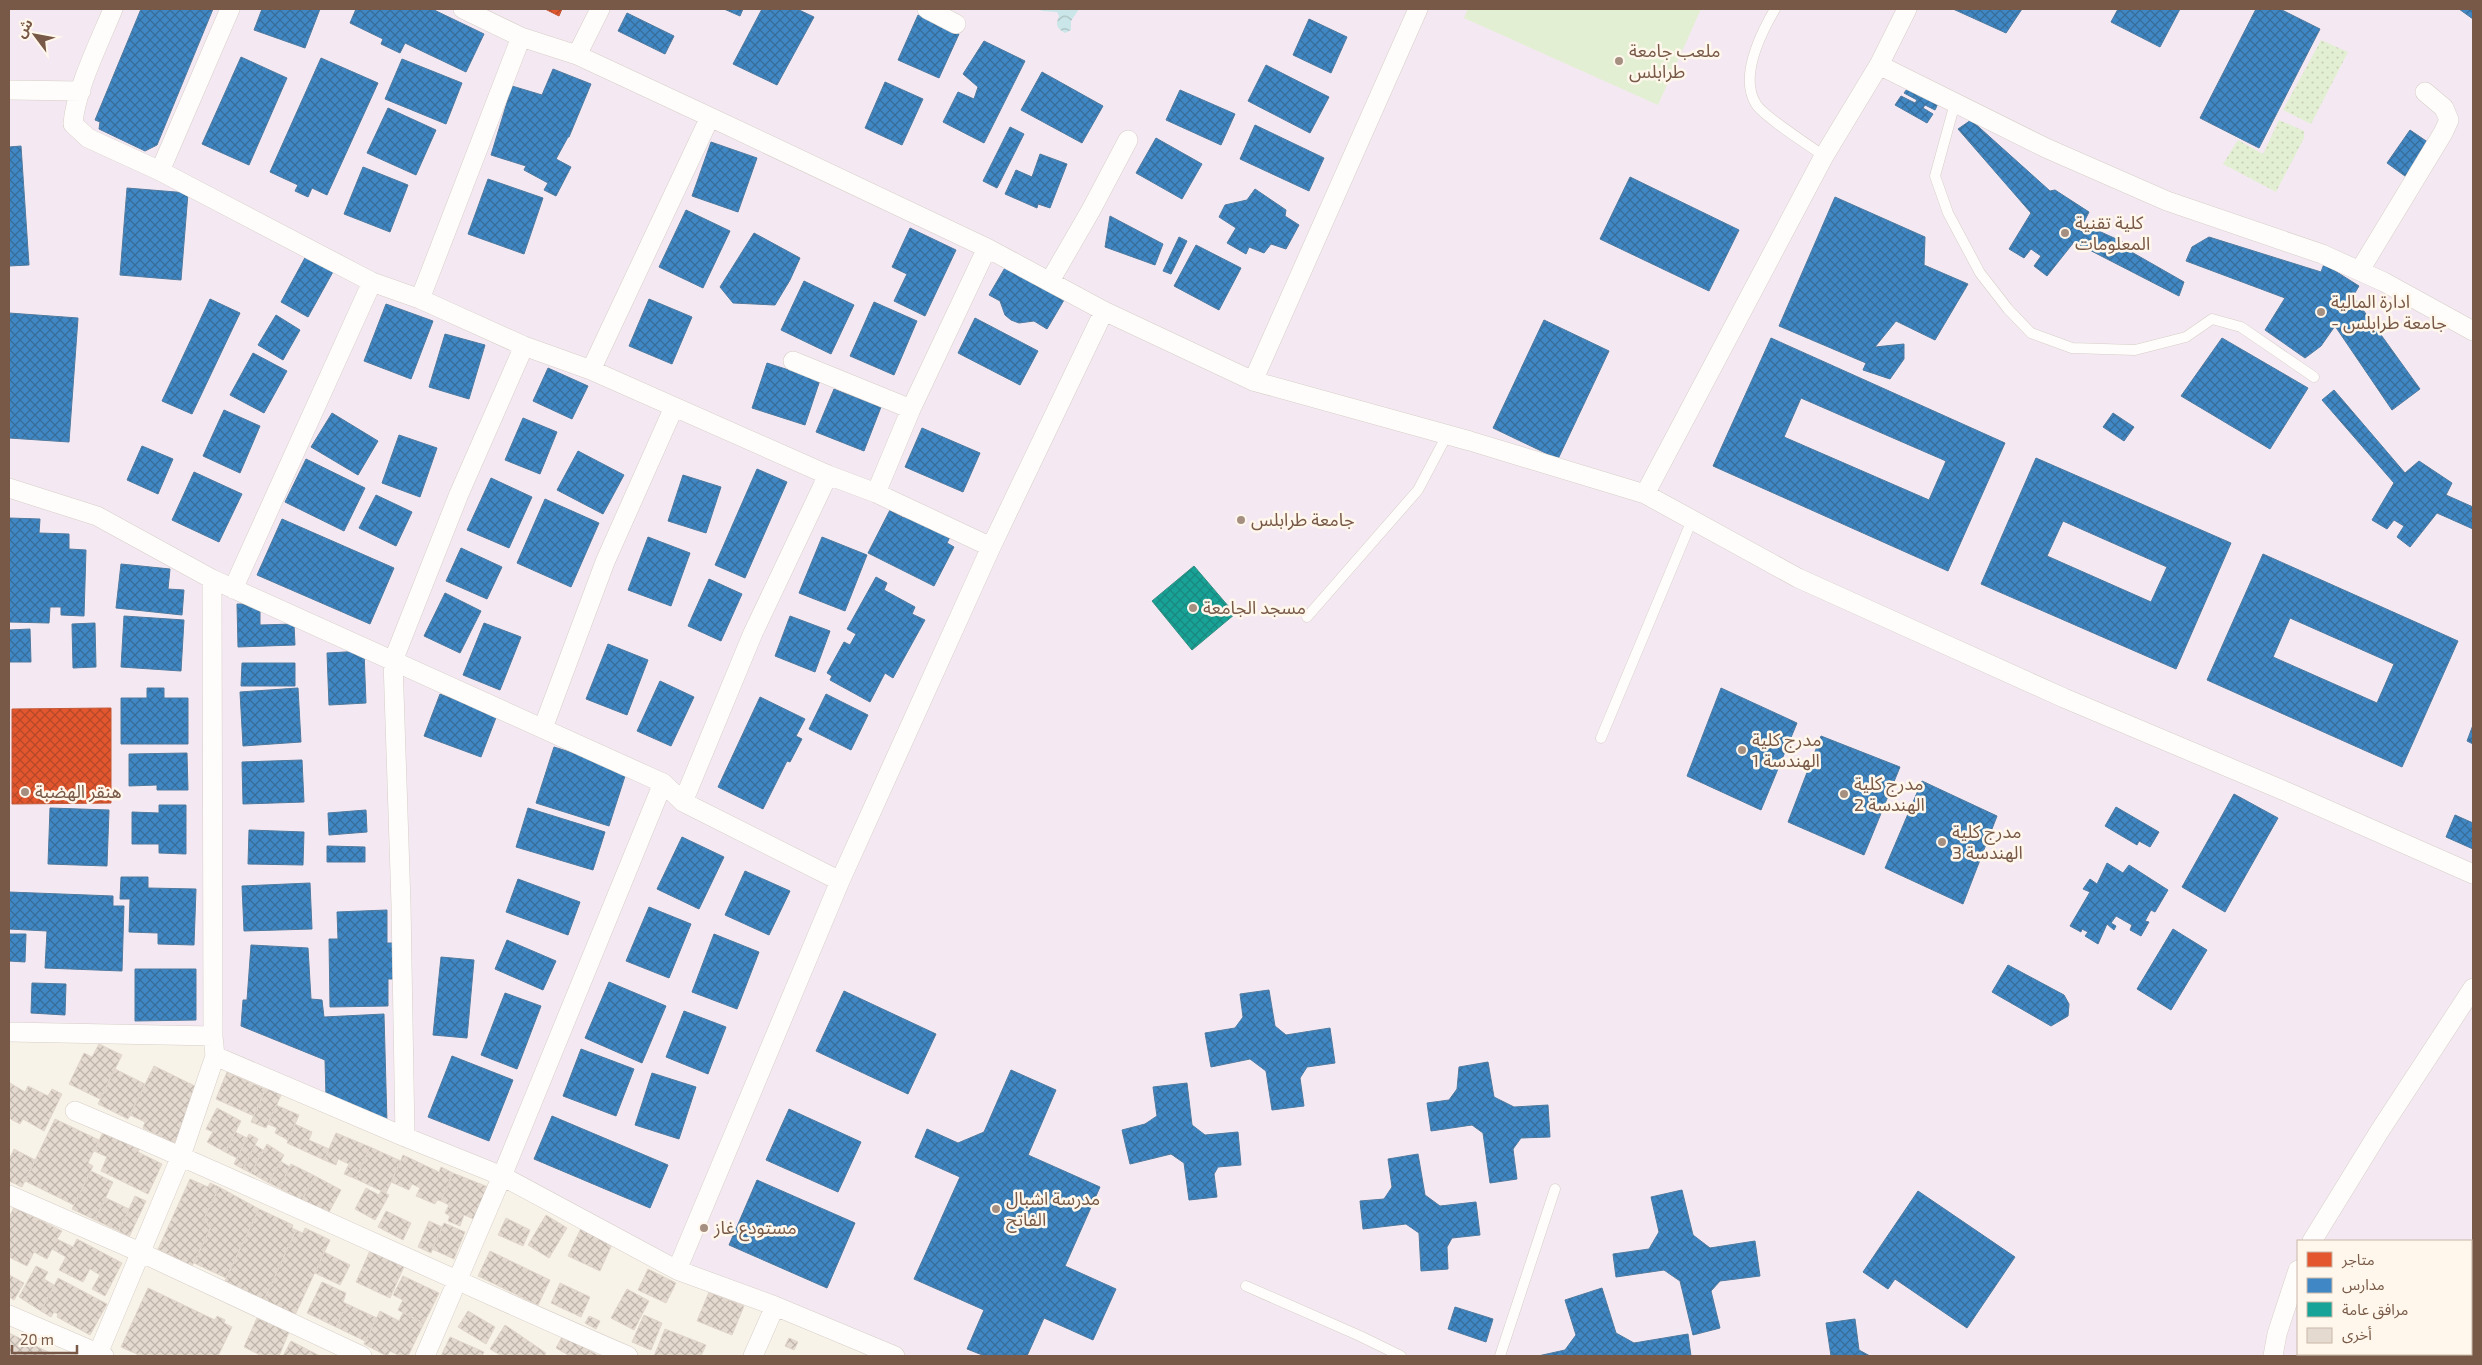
<svg xmlns="http://www.w3.org/2000/svg" width="2482" height="1365" font-family="'Exo 2','Noto Sans Arabic',sans-serif">
<style>
.education{fill:#f4e9f2;fill-rule:evenodd}
.grass{fill:url(#grass-dots)}
.pitch{fill:#e3efd3}
.water{fill:url(#water-waves)}
.shops{fill:url(#shops-cross-hatch);stroke:#c45836}
.schools{fill:url(#schools-cross-hatch);stroke:#507a9f;fill-rule:evenodd}
.public{fill:url(#public-cross-hatch);stroke:#348d80}
.building{fill:url(#building-cross-hatch);stroke:#e1d6cb}
.lines{fill:none;stroke-linecap:round;stroke-linejoin:round}
.service-casing{stroke:#d6cec6;stroke-width:11}
.minor-casing{stroke:#d6cec6;stroke-width:20}
.service{stroke:#fefdfc;stroke-width:10}
.minor{stroke:#fefdfc;stroke-width:19}
.poi-dot{fill:#a58f80;stroke:#fff7eb;stroke-width:2}
.labels{text-anchor:middle;stroke-width:5;stroke-linejoin:round;paint-order:stroke}
.poi-label{font-size:18px;fill:#785947;stroke:#fff7eb;text-anchor:start}
</style>
<defs>
<pattern id="grass-dots" width="8" height="8" patternUnits="userSpaceOnUse" patternTransform="scale(1.25)"><rect width="8" height="8" fill="#e3efd3"/><path d="M2 2h.1M6 6h.1" fill="none" stroke="#c6cfb6" stroke-width="1.8" stroke-linecap="round"/></pattern>
<pattern id="water-waves" width="16" height="10" patternUnits="userSpaceOnUse" patternTransform="scale(1.25)"><rect width="16" height="10" fill="#cae6e8"/><path d="M0 5q4-4 8 0t8 0" fill="none" stroke="#a9bdbe"/></pattern>
<pattern id="shops-cross-hatch" width="8" height="8" patternUnits="userSpaceOnUse" patternTransform="scale(1.25)"><rect width="8" height="8" fill="#e4572e"/><path d="M0 0l8 8M0 8l8-8" fill="none" stroke="#b44828"/></pattern>
<pattern id="schools-cross-hatch" width="8" height="8" patternUnits="userSpaceOnUse" patternTransform="scale(1.25)"><rect width="8" height="8" fill="#3f88c5"/><path d="M0 0l8 8M0 8l8-8" fill="none" stroke="#386d99"/></pattern>
<pattern id="public-cross-hatch" width="8" height="8" patternUnits="userSpaceOnUse" patternTransform="scale(1.25)"><rect width="8" height="8" fill="#17a398"/><path d="M0 0l8 8M0 8l8-8" fill="none" stroke="#1a887e"/></pattern>
<pattern id="building-cross-hatch" width="8" height="8" patternUnits="userSpaceOnUse" patternTransform="scale(1.25)"><rect width="8" height="8" fill="#e5dad0"/><path d="M0 0l8 8M0 8l8-8" fill="none" stroke="#beb4ab"/></pattern>
</defs>
<rect width="100%" height="100%" fill="#f8f3e9"/>
<path class="education" d="M9,9h2464v1347h-1578l-218,-86 -175,-94 -287,-120 -3,-20 -203,-4zM2298,1241h173v113h-173z"/>
<path class="grass" d="M2321,40l27,12 -37,72 -28,-14z
M2279,120l25,11v7l-28,54 -53,-28 15,-24 25,14z"/>
<path class="pitch" d="M1468,9h233l-43,96 -194,-87z"/>
<path class="water" d="M1038,9h41l-8,12v9l-6,3c-8,-5 -10,-7 -6,-17l-2,-4 -15,-1z"/>
<path class="shops" d="M545,9h17l-3,7z
M111,708v95l-99,1v-95z"/>
<path class="schools" d="M141,9h72l-56,136 -12,6 -46,-22 1,-7 -5,-2z
M262,9h58l-15,39 -51,-18z
M356,9h76l52,25 -18,38 -61,-29 -5,10 -19,-9 2,-5 -33,-16z
M724,9h19l-3,7z
M762,9h35l17,8 -37,68 -44,-21z
M1953,9h69l-16,24z
M2118,9h62l-20,38 -49,-25z
M2256,9h24l40,20 -61,119 -59,-30z
M2459,9h14v10z
M627,13l47,23 -9,18 -47,-23z
M918,15l41,19 -20,44 -41,-18z
M1309,19l38,18 -16,36 -38,-18z
M984,41l41,20 -41,82 -41,-21 15,-30 16,7 4,-12 -15,-13z
M241,57l46,21 -38,87 -47,-21z
M321,58l57,25 -51,112 -15,-7 -4,9 -13,-6 3,-6 -28,-13z
M402,59l60,24 -16,41 -61,-25z
M1266,65l63,32 -19,36 -62,-32z
M553,69l38,15 -22,53h-1l-12,22 15,8 -15,29 -12,-6 4,-7 -24,-13 2,-4 -35,-11 21,-69 30,9z
M1042,72l61,34 -21,37 -61,-33z
M885,82l38,17 -21,46 -37,-17z
M1910,85l29,16 -4,9 -10,-5 -2,3 10,6 -6,9 -32,-18 6,-9 14,7 2,-3 -13,-7z
M1180,90l55,24 -14,31 -55,-25z
M388,108l48,22 -20,45 -49,-22z
M1971,120l79,71 5,-1 34,22 -6,12 40,18 -2,4 63,36 -5,14 -105,-54 -27,34 -13,-10 7,-10 -10,-7 -7,9 -15,-9 22,-36 -73,-84z
M1255,125l69,33 -15,33 -69,-32z
M1010,127l14,7 -27,54 -14,-7z
M2410,130l22,15 -23,34 -22,-16z
M1156,138l46,26 -20,35 -46,-26z
M711,142l46,16 -19,54 -46,-16z
M21,146l8,119 -20,1v-119z
M1040,154l27,10 -17,44 -12,-4 -1,4 -32,-14 11,-24 16,7z
M363,167l45,18 -18,47 -46,-18z
M1630,177l109,53 -30,61 -109,-52z
M488,179l55,19 -19,56 -56,-20z
M127,188l61,5 -7,87 -61,-5z
M1255,189l31,21 -1,6 14,9 -13,24 -15,-5 -7,9 -15,-6 -3,7 -19,-11 9,-15 -17,-11 6,-12 22,-5z
M1835,197l90,40 -1,28 44,19 -33,56 -39,-19 -21,26 29,-3v15l-14,20 -27,-9 3,-7 -87,-37z
M686,210l44,21 -27,57 -44,-21z
M1110,216l53,28 -8,21 -50,-18z
M910,228l46,22 -31,66 -31,-15 13,-27 -15,-7z
M754,233l46,25 -10,22 -15,25 -42,-2 -13,-16z
M1179,237l8,4 -16,33 -8,-3z
M2209,237l112,35 3,-8 35,22 -6,10 67,93 -28,21 -57,-84 -14,20 -16,12 -40,-28 20,-32 -99,-37 6,-14z
M1196,245l45,23 -22,42 -45,-24z
M307,254l27,16 -26,47 -27,-15z
M1006,266l58,34 -17,29 -13,-8 -15,2 -8,-3 -6,-5 -5,-14 -11,-6z
M804,281l50,24 -23,49 -50,-24z
M210,299l30,14 -48,101 -30,-13z
M649,299l43,18 -20,47 -43,-18z
M874,302l43,19 -23,54 -44,-19z
M386,304l47,17 -22,58 -47,-18z
M9,313l69,5 -9,124 -60,-4z
M276,315l24,15 -17,30 -25,-15z
M975,318l63,33 -18,34 -62,-32z
M1544,320l65,31 -51,108 -65,-31z
M445,334l40,11 -16,54 -40,-12z
M1771,338l234,105 -57,128 -235,-105zM1801,398l145,63 -17,39 -145,-63z
M2222,338l86,50 -38,61 -89,-53z
M253,353l34,18 -23,42 -34,-18z
M767,363l53,17 -15,45 -53,-17z
M548,368l40,18 -16,33 -39,-18z
M834,389l47,18 -17,44 -48,-19z
M2334,390l71,83 14,-12 33,22 -6,12 27,12v22l-36,-16 -27,34 -13,-10 7,-11 -10,-6 -7,9 -15,-9 22,-37 -72,-83z
M224,410l36,16 -20,47 -37,-17z
M332,413l46,28 -20,34 -47,-28z
M2113,413l21,14 -10,14 -21,-14z
M523,418l34,14 -17,42 -35,-14z
M922,428l58,25 -17,39 -58,-25z
M399,435l38,13 -17,49 -38,-14z
M142,446l31,13 -15,35 -31,-14z
M578,451l46,24 -21,39 -46,-24z
M2036,458l195,85 -55,126 -195,-85zM2063,521l104,46 -16,35 -104,-46z
M306,459l59,29 -21,43 -59,-29z
M757,469l30,13 -42,96 -30,-13z
M194,472l48,22 -23,48 -47,-22z
M683,475l38,12 -15,46 -38,-12z
M491,478l41,19 -23,51 -42,-18z
M376,495l36,17 -16,34 -37,-18z
M545,499l54,24 -28,64 -54,-24z
M890,510l14,8 3,-6 44,23 -4,8 7,4 -20,39 -66,-33z
M9,518l31,1 -1,14 30,1v15l17,1 -2,66 -23,-1v-8h-11l-1,16 -40,-1z
M282,519l112,49 -24,56 -113,-49z
M648,537l42,16 -19,53 -43,-16z
M822,537l45,18 -22,56 -46,-18z
M461,548l41,19 -15,32 -41,-18z
M2263,554l195,87 -56,126 -195,-87zM2290,618l104,46 -17,39 -104,-46z
M121,564l49,5 -2,20 16,1 -2,25 -66,-7z
M876,577l11,6 -3,7 31,17 -3,7 13,6 -32,58 -8,-5 -15,29 -40,-22 2,-4 -5,-3 17,-31 6,3 6,-11 -9,-5z
M709,579l33,15 -21,47 -33,-15z
M445,593l36,18 -21,42 -36,-17z
M237,604h23v21l34,-1 1,21 -57,2z
M124,616l60,4 -3,51 -60,-4z
M790,616l40,15 -15,41 -40,-16z
M95,623l1,44 -23,1 -1,-44z
M484,623l37,14 -21,53 -37,-15z
M30,629l1,33h-22v-32z
M608,644l40,16 -21,55 -41,-16z
M364,651l2,52 -37,2 -2,-52z
M242,663h53v23h-54z
M660,681l34,16 -23,49 -34,-15z
M147,688h17v10h24v46h-67v-46h26z
M298,688l3,54 -58,4 -3,-54z
M1721,688l76,35 -36,87 -74,-34z
M440,694l57,21 -16,42 -57,-21z
M826,694l42,21 -17,35 -42,-21z
M760,697l45,22 -9,17 6,3 -12,23 -3,-1 -24,48 -45,-22z
M2473,725v19l-6,-3z
M1821,736l79,31 -36,88 -76,-33z
M554,747l73,23 -18,56 -73,-23z
M187,753l1,37h-31v-5l-28,1v-32z
M302,760l2,42 -61,2 -1,-42z
M1922,781l75,35 -34,88 -78,-36z
M2234,794l44,24 -53,94 -43,-25z
M159,805h27v49l-27,-1v-9h-27v-32l27,1z
M2116,807l43,25 -9,15 -11,-6 -2,4 -32,-19z
M50,808l59,2 -2,56 -59,-2z
M528,808l77,24 -12,38 -77,-23z
M366,810l1,22 -38,3 -1,-22z
M2455,815l18,8v26l-27,-12z
M249,830l55,2 -1,33 -55,-1z
M682,837l42,20 -25,52 -42,-20z
M327,846l38,1v15h-38z
M2107,863l16,10 6,-8 39,25 -13,22 -4,-2 -6,11 4,1 -8,14 -11,-6 2,-5 -16,-9 -5,7 5,3 -2,4 -7,-6 -9,20 -13,-8 3,-4 -6,-3 -1,3 -11,-6 20,-34 -7,-3 7,-10 7,5z
M745,871l45,20 -21,44 -44,-20z
M121,877h27v11l48,1 -2,56 -36,-1v-11l-29,-1 1,-33h-10z
M518,879l62,23 -12,33 -62,-23z
M310,883l2,46 -68,2 -2,-45z
M9,892l104,4v10h11l-2,65 -77,-3 2,-37 -38,-2z
M649,907l42,17 -22,54 -43,-17z
M387,910v33h8l1,36h-8v27l-58,1 -1,-68h9l-1,-27z
M2173,929l34,21 -36,60 -34,-21z
M9,934h17l-1,28 -16,-1z
M714,934l45,18 -22,57 -45,-17z
M507,940l49,21 -13,29 -48,-21z
M251,945l57,3 3,51 11,1 2,17 60,-3 3,109 -61,-26 -1,-37 -84,-34 2,-26h4z
M441,957l33,3 -7,78 -34,-3z
M2008,965l56,30 5,9 -1,12 -17,10 -59,-34z
M135,969h61v51l-61,1z
M609,982l57,24 -24,57 -57,-25z
M32,983l34,1 -1,31 -34,-2z
M1269,990l6,36 11,9 44,-7 5,35 -28,4 -7,11 4,28 -32,4 -6,-39 -16,-12 -39,8 -6,-34 30,-5 8,-11 -3,-23z
M844,991l92,43 -28,60 -92,-43z
M505,993l36,13 -24,63 -36,-14z
M684,1011l42,16 -18,47 -42,-17z
M581,1049l53,20 -18,47 -53,-20z
M452,1056l61,24 -24,61 -61,-24z
M1488,1062l6,35 20,10 34,-2 2,32 -29,1 -8,11 4,30 -27,4 -7,-50 -11,-8 -41,6 -4,-28 22,-3 8,-11 2,-22z
M1011,1070l45,20 -28,65 72,32 -35,79 51,23 -23,51 -49,-22 -17,38h-42l-18,-7 17,-39 -70,-31 46,-102 -45,-20 12,-28 31,14 26,-11z
M652,1073l44,14 -17,52 -44,-14z
M1187,1083l5,42 13,10 33,-3 3,33 -23,2 -4,7 3,23 -28,3 -5,-37 -13,-9 -41,10 -8,-34 23,-6 12,-8 -4,-29z
M789,1109l72,33 -23,50 -72,-32z
M552,1116l116,49 -18,43 -116,-49z
M1418,1154l7,41 15,11 36,-4 4,33 -28,3 -5,9 1,22 -27,2 -2,-38 -13,-9 -43,5 -3,-28 24,-2 8,-12 -4,-28z
M757,1180l98,43 -28,65 -98,-43z
M1682,1190l11,45 17,13 45,-7 5,35 -40,5 -9,10 9,37 -27,7 -13,-54 -16,-11 -48,7 -3,-23 36,-5 10,-17 -8,-35z
M1918,1191l97,66 -48,71 -72,-49 -7,10 -25,-17z
M1602,1288l14,45 18,10 54,-9 3,22h-153l27,-6 11,-15 -11,-35z
M1455,1307l38,12 -7,23 -38,-13z
M1855,1319l4,31 11,6h-39l-5,-33z"/>
<path class="public" d="M1194,566l41,48 -43,36 -40,-49z"/>
<path class="building" d="M99,1044l23,11 -22,44 -31,-15 15,-31 8,4z
M154,1066l47,23 -27,54 -31,-15 2,-6 -15,-7z
M115,1069l30,15 -17,35 -30,-15z
M227,1072l38,17 -11,27 -38,-17z
M10,1083l15,9 3,-6 20,10 4,-7 10,5 -18,37 -21,-12 -3,5 -11,-6 2,-6 -2,-1z
M267,1086l15,7 -16,35 -15,-6z
M276,1105l23,10 -11,25 -13,-7 2,-5 -9,-4z
M217,1108l24,13 -16,31 -18,-10 6,-10 -7,-3z
M55,1119l44,21 -11,23 5,3 -19,39 -49,-24z
M295,1124l17,8 -3,8 20,9 -5,11 -37,-17z
M105,1128l36,18 -3,6 24,12 -14,30 -47,-23 6,-14 -13,-6z
M235,1132l12,6 -10,20 -12,-6z
M336,1133l34,14 -14,32 -12,-5 5,-10 -11,-5 -2,6 -12,-5z
M249,1134l9,5 -15,30 -9,-5z
M267,1144l17,11 -15,28 -18,-10z
M255,1145l8,5 -12,23 -8,-4z
M370,1147l31,14 -15,32 -30,-14z
M14,1149l21,11 -13,27 -13,-6v-21z
M403,1155l36,17 2,-5 12,6 -12,28 -4,-1 -2,4 -19,-8 4,-8 -8,-4 -3,6 -18,-8z
M280,1161l10,6 -11,21 -10,-5z
M291,1164l24,12 -13,24 -23,-12z
M91,1171l22,11 -18,38 -23,-11z
M453,1173l35,14 -14,32 -10,-4 -4,11 -12,-5 2,-5 -5,-3 4,-8 -8,-4z
M315,1176l26,14 -13,24 -26,-14z
M190,1179l18,8 2,-4 9,4 -16,34 9,4 -20,41 -34,-17z
M219,1187l40,22 -33,69 -32,-15 18,-38 -9,-4z
M366,1188l13,7 2,-4 8,4 -14,25 -20,-11z
M135,1196l11,5 -17,36 -10,-6z
M106,1198l23,11 -10,22 -24,-11z
M14,1207l48,24 -5,8 16,8 4,-8 45,24 -17,33 -13,-7 8,-14 -10,-6 -7,13 -24,-12 7,-13 -14,-8 -5,10 -13,-7 -7,14 -18,-9v-39z
M259,1209l34,16 -1,3 4,2 -32,70 -39,-19z
M386,1211l25,12 -8,17 -25,-13z
M546,1215l21,13 -18,30 -21,-13z
M506,1218l24,12 -7,16 -25,-11z
M429,1221l13,6 -11,26 -13,-6z
M444,1223l21,9 -11,27 -22,-10z
M582,1226l32,14 -14,31 -32,-15z
M305,1228l25,12 -35,75 -31,-15 32,-70 7,3z
M372,1246l34,16 -16,36 -34,-16z
M490,1251l60,29 -12,25 -60,-29z
M324,1252l26,13 -10,20 -25,-12z
M36,1266l12,6 -4,7 10,6 -13,26 -22,-14z
M648,1269l28,14 -10,20 -28,-13z
M9,1275l15,8 -10,17 -5,-3z
M403,1276l36,17 -15,30 -26,-13 5,-10 -10,-5z
M58,1278l49,26 -17,31 -33,-18 1,-3 -4,-2 -3,5 -10,-6z
M322,1282l24,11 -3,9 4,2 -11,23 -29,-14z
M560,1283l30,14 -9,20 -30,-14z
M148,1288l67,32 2,-4 8,4 -1,3 8,4 -14,29h-77l-20,-9z
M627,1289l22,12 -15,29 -23,-12z
M709,1292l35,14 -12,29 -35,-14z
M347,1304l30,14 -12,23 -29,-14z
M380,1311l19,10 4,-8 21,10 -16,33h-8l-10,-5 -3,5 -23,-12z
M468,1311l27,16 -9,17 -28,-17z
M269,1315l13,6 -3,7 10,4 -10,24h-17l-18,-9 13,-29 9,4z
M644,1315l18,8 -11,27 -19,-8z
M589,1316l11,5 -4,8 -11,-6z
M505,1325l41,28 -2,3h-13l-3,-2 -1,2h-25l-12,-7z
M665,1329l41,16 -5,11h-47z
M9,1333l35,17 -4,6h-31z
M563,1335l36,21h-29l-14,-8z
M450,1337l34,15 -2,4h-41z
M789,1338l9,4 -4,8 -9,-4z
M291,1341l29,15h-37z
M44,1350l13,6h-17z"/>
<g class="lines">
<g class="service-casing">
<path id="service" d="M1775,9c-14,24 -36,68 -19,95 7,12 54,42 68,52
M1955,103l-20,73 13,37 32,60 28,36 23,24 41,15 63,2 51,-13 26,-18 29,8 73,50
M1307,617l111,-127 29,-55
M1601,738l91,-218
M1246,1286l114,50 41,20
M1500,1356l55,-167"/>
</g>
<g class="minor-casing">
<path id="minor" d="M113,9c-13,32 -38,82 -40,115l15,14 72,33 212,111 48,17 104,47 67,24 237,105 48,18 115,54
M463,9l58,28 56,18 133,62 277,131 117,63 149,70 217,60 175,53 153,84 266,120 223,94 186,82
M927,9l29,15
M577,55l23,-46
M1879,65l167,83 121,53 155,53 62,28 89,49
M9,90l72,1
M160,171l70,-162
M2360,270l83,-137 6,-13 -5,-12 -19,-16
M1050,281l41,-71 37,-70
M420,299l101,-262
M793,361l118,48
M591,370l119,-253
M1253,381l165,-372
M9,488l88,28 115,63 451,204 20,19 157,79
M876,493l35,-84 76,-161
M1645,494l179,-338 55,-91 28,-56
M233,589l139,-307
M543,728l62,-166 69,-155
M683,802l70,-169 75,-158
M9,1032l204,4
M215,1056l190,81 97,39 175,94 98,36 120,50
M75,1111c186,78 368,165 553,245
M405,1137l-4,-233 -8,-243 66,-167 65,-148
M9,1195l133,58 220,103
M2312,1241l67,-109 94,-144
M677,1270l163,-389 151,-334 113,-236
M9,1315l95,41
M97,1356l84,-200 34,-100 -2,-20 -1,-457
M425,1356l77,-180 161,-393
M753,1356l22,-50
M2273,1356l4,-22 21,-64"/>
</g>
<use href="#service" class="service"/>
<use href="#minor" class="minor"/>
</g>
<g class="poi-dot">
<circle cx="1619" cy="61" r="5"/>
<circle cx="2065" cy="233" r="5"/>
<circle cx="2321" cy="312" r="5"/>
<circle cx="1241" cy="520" r="5"/>
<circle cx="1193" cy="608" r="5"/>
<circle cx="1742" cy="750" r="5"/>
<circle cx="25" cy="792" r="5"/>
<circle cx="1844" cy="794" r="5"/>
<circle cx="1942" cy="842" r="5"/>
<circle cx="996" cy="1209" r="5"/>
<circle cx="704" cy="1228" r="5"/>
</g>
<g class="labels">
<g class="poi-label">
<text x="1629" y="57">ملعب جامعة<tspan x="1629" dy="21">طرابلس</tspan></text>
<text x="2075" y="229">كلية تقنية<tspan x="2075" dy="21">المعلومات</tspan></text>
<text x="2331" y="308">ادارة المالية<tspan x="2331" dy="21">- جامعة طرابلس</tspan></text>
<text x="1251" y="526">جامعة طرابلس</text>
<text x="1203" y="614">مسجد الجامعة</text>
<text x="1752" y="746">مدرج كلية<tspan x="1752" dy="21">الهندسة 1</tspan></text>
<text x="1854" y="790">مدرج كلية<tspan x="1854" dy="21">الهندسة 2</tspan></text>
<text x="35" y="798">هنقر الهضبة</text>
<text x="1952" y="838">مدرج كلية<tspan x="1952" dy="21">الهندسة 3</tspan></text>
<text x="1006" y="1205">مدرسة اشبال<tspan x="1006" dy="21">الفاتح</tspan></text>
<text x="714" y="1234">مستودع غاز</text>
</g>
</g>
<rect width="2482" height="1365" fill="none" stroke="#785947" stroke-width="20"/>
<rect x="2297" y="1240" width="175" height="115" fill="#fff7eb" stroke="#c9b8a9"/>
<rect x="2307" y="1252" width="25" height="15" fill="#e4572e" stroke="#c9b8a9"/>
<text x="2342" y="1265" font-size="15" fill="#785947">متاجر</text>
<rect x="2307" y="1278" width="25" height="15" fill="#3f88c5" stroke="#c9b8a9"/>
<text x="2342" y="1290" font-size="15" fill="#785947">مدارس</text>
<rect x="2307" y="1302" width="25" height="15" fill="#17a398" stroke="#c9b8a9"/>
<text x="2342" y="1315" font-size="15" fill="#785947">مرافق عامة</text>
<rect x="2307" y="1328" width="25" height="15" fill="#e5dad0" stroke="#c9b8a9"/>
<text x="2342" y="1340" font-size="15" fill="#785947">أخرى</text>
<g transform="translate(35 35) rotate(302)" stroke="#fff7eb" stroke-width="4" paint-order="stroke">
<path d="M0-4L9 19L0 12L-9 19Z" fill="#785947"/>
<text y="-8" font-size="14" font-weight="bold" text-anchor="middle" fill="#785947">ش</text>
</g>
<path d="M12 1345v8h65v-8" fill="none" stroke="#785947" stroke-width="2.5"/>
<text x="20" y="1345" font-size="15" fill="#785947" stroke="#fff7eb" stroke-width="4" paint-order="stroke">20 m</text>
</svg>
